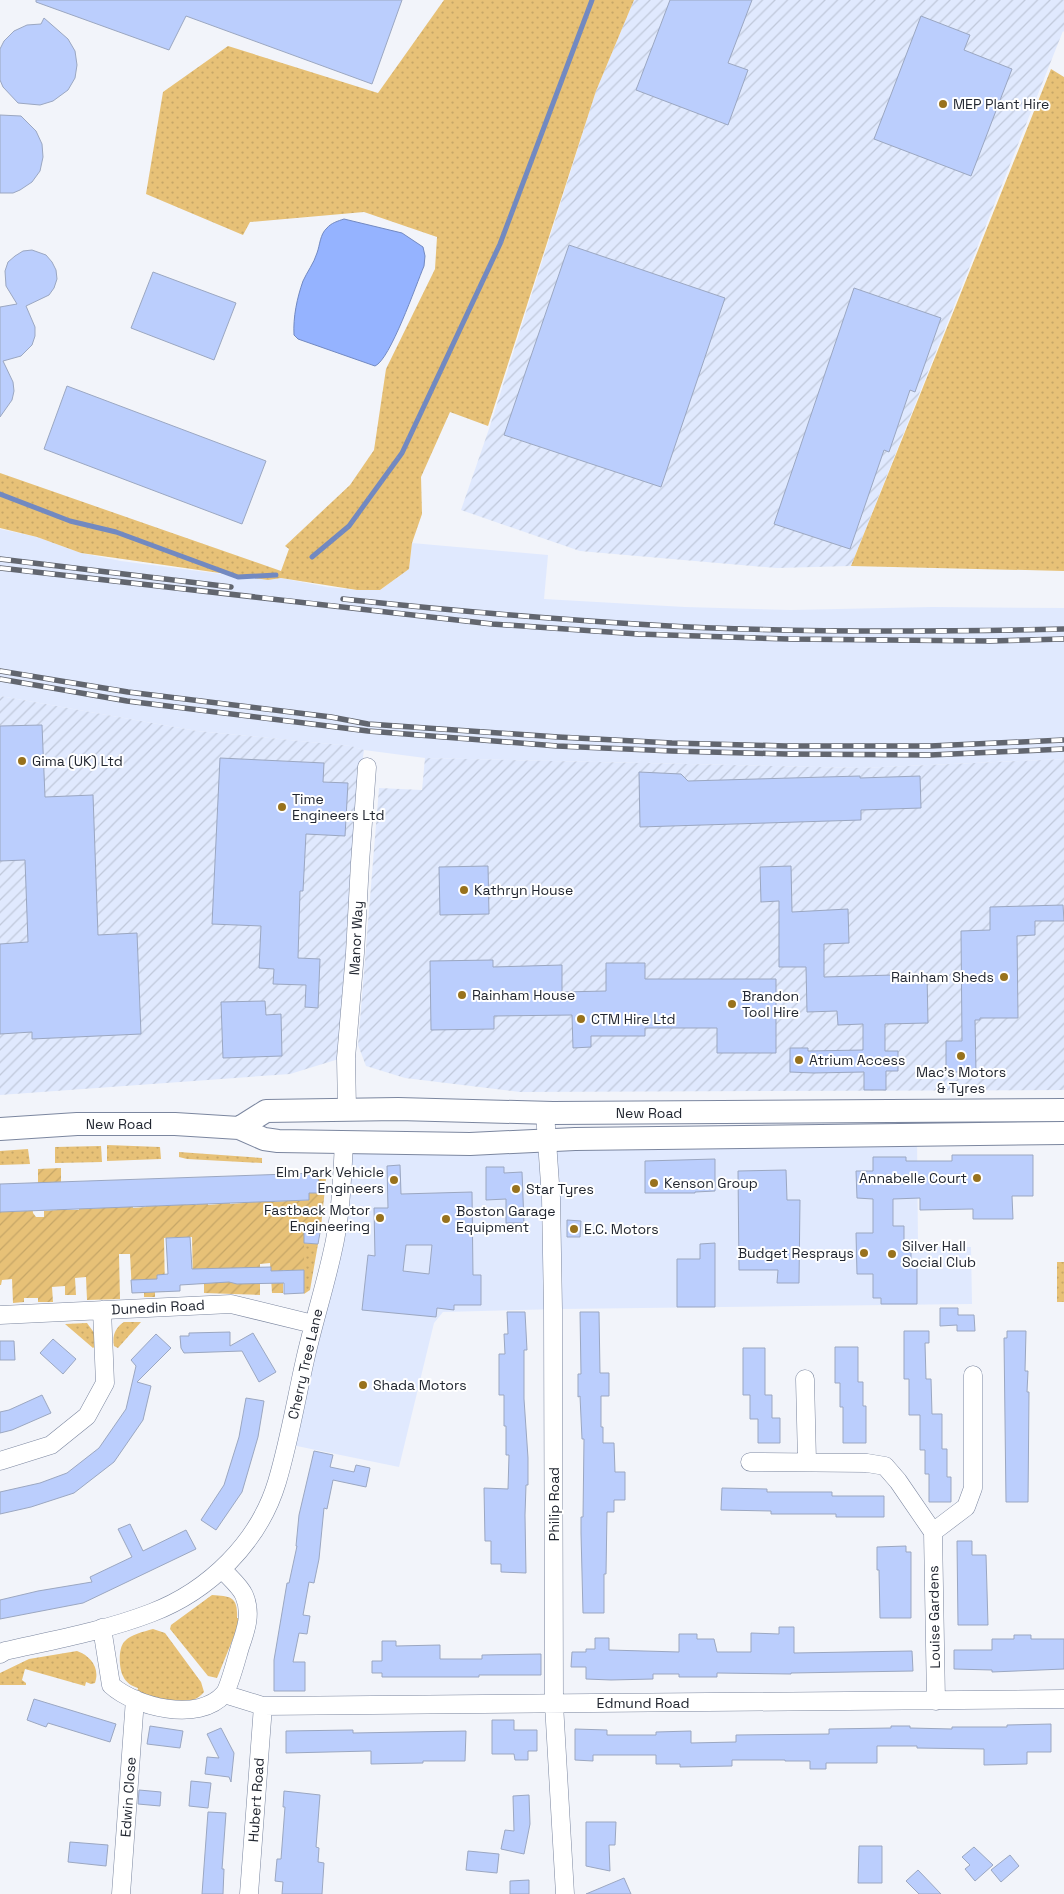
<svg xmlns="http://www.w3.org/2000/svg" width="1064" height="1894" font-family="'Space Grotesk',sans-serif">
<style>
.built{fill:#e0e9fe}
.industrial{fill:url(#industrial-furrows)}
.grass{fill:url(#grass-dots)}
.garden{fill:url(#garden-furrows)}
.water{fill:#95b3ff;stroke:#7289c1}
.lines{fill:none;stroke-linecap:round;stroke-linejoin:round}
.stream{stroke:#7289c1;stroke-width:5}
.building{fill:#bbcefd;stroke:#9ba7c1;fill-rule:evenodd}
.minor-casing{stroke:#7b869f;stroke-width:19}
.major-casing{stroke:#7b869f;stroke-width:24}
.minor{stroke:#fff;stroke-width:18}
.major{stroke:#fff;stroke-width:22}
.rail-casing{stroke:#62666f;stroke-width:5.5}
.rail{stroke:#fff;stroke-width:4;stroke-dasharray:11;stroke-linecap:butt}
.poi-dot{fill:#98721d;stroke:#fff;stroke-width:2}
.labels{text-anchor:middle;stroke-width:4;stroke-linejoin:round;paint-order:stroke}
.poi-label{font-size:14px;fill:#222731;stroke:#fff;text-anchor:start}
.street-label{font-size:14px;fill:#222731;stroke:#fff}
</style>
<defs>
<pattern id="industrial-furrows" width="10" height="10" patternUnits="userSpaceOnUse" patternTransform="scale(1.25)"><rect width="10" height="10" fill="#e0e9fe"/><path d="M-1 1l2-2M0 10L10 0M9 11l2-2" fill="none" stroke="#c0c8da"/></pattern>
<pattern id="grass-dots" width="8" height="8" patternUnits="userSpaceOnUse" patternTransform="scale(1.25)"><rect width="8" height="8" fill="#e7c177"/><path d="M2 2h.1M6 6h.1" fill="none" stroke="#c6a667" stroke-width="1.8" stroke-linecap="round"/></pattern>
<pattern id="garden-furrows" width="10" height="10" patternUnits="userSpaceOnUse" patternTransform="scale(1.25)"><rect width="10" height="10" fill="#e7c177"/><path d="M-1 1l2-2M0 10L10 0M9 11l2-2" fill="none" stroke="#c6a667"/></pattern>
</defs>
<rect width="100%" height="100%" fill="#f2f4fa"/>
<path class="built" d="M0,529l37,8 44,16 40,8 147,19 13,-2 46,9 30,3h23l29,-21 3,-26 136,12 -4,44 141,8 106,3 141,-3 132,1v151l-202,9 -437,-10 -61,-8 -14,-4 -153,-15 -197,-35z
M917,1134l1,113h53l1,57 -410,5 -119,3 -9,11 -35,144 -112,-23 26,-120 31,-182z"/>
<path class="industrial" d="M634,0h430v32l-1,-1 -212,535 -74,2 -197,-17 -119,-41 29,-84 106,-335z
M0,696l197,35 154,15 13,4 -4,28 -18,280 -52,16 -290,21z
M425,758l437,10 202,-9v331l-544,2 -115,-14 -39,-12 -8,-21 21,-257 43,2z"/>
<path class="grass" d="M444,0h190l-38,91 -108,335 -38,-14 -29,65 1,37 -10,29 -3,26 -29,21h-23l-76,-12 -13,2 -187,-27 -44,-16 -37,-9v-55l281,98 8,-22 -4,-3 65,-61 24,-35 12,-81 49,-100 2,-32 -73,-25 -114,10 -7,13 -97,-41 17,-102 65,-46 150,47z
M1051,69l13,8v494l-213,-5z
M107,1145l53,2 1,12 -54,2z
M101,1146l1,16 -47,1v-16z
M28,1149l2,15 -30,1v-14z
M179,1152l83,6v5l-75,-4 -8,-2z
M304,1243l14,1 -8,46 -6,4z
M1057,1262h7v40h-7z
M124,1322h17l-23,26 -4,-2c-2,-10 1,-18 10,-24z
M87,1323l8,11 2,11 -4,3 -28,-24z
M212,1595c19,1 26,2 25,23l4,1 -24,59 -9,-2 -38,-47 1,-4z
M153,1629l12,4 36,49 3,10c-17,20 -46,7 -67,0l1,-4c-6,-2 -12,-5 -15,-12 -4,-8 -5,-27 1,-34 7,-8 19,-10 29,-13z
M77,1651c14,5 23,17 18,32l-4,1 -5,-2 -1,4 -60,-17 -3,11 4,3v2h-26v-12l29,-14z"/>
<path class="garden" d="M61,1168v14l-23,2v-15z
M318,1179h8l-5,48 -17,-1v44h-21v23h-11l-2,-30 -10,1v31l-56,-2v-9h-11l-1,-47 -28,1 1,54h-10v5h-11v-5l-12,1 -2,-39h-11l1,45 -33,1 -1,-23 -11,1 1,17h-11v-9l-13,1 1,15h-15v-4h-14v4l-11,1 -1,-24 -10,1 -1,5h-1v-73l28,-1 4,-7 1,9 3,4h8v-6l13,-1v-7l9,-1 1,8h12v-8l10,7 13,-1v-7l31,-1v8l13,-1v-8h10v7h12v-7l18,-1v7h11l1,-8 9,-1 1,9 12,-1v-8h10v8l13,-1v-8l31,-1 1,8 12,-1v-7l10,-1v8l12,-1v-7h10z"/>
<path class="water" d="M344,219l58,14 21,14 2,9 -1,10c-8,19 -34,94 -49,100l-77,-27 -4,-4c-1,-18 3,-37 9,-54 4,-9 11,-18 14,-28 3,-8 3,-19 10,-25 4,-5 11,-7 17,-9z"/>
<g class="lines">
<path class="stream" d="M0,494l70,27 46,11 122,45 38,-2
M312,557l37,-31 53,-73 98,-209 92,-244"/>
</g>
<path class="building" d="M36,0h366l-30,84 -186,-68 -17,34 -133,-48z
M670,0h82l-24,63 20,7 -20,55 -92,-35z
M921,16l49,19 -6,15 48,19 -41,107 -97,-37z
M44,18l24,21 7,12 2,14 -2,13 -7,12 -15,11 -13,4 -22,-2 -15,-16 -3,-7v-31l4,-8 10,-10 13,-6 14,-1z
M0,115l21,1 15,15 6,13 1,13 -3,14 -8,11 -12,8 -7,3h-13z
M569,245l156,53 -64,189 -157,-52z
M32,250l14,5 6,7 4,8 1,9 -3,9 -5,7 -23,11 9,21v9l-3,9 -11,11 -18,5 10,21 1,9 -2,9 -12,17v-110l17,-3 -11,-18 -1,-15 3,-9 7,-6 8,-5z
M153,272l83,31 -22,57 -83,-32z
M854,288l87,30 -26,74 -5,-2 -21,62 -5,-2 -34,99 -76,-25z
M67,386l199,75 -24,63 -198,-75z
M42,725l3,72 48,-2 5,140 39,-2 4,101 -109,5v-7l-32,2v-90l28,-2 -3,-82 -25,1v-135z
M220,758l104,5 -1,19 25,1 -3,53 -39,-2 -3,57h-3l-2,67 22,1 -2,49 -13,-1 1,-22 -33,-1 1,-15 -15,-1 2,-42 -49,-2z
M639,772l42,2 7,7 172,-5v2l60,-2 1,32 -60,2v10l-221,7z
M488,866l1,48 -49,1 -1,-48z
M791,866l1,46 56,-3 1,34 -25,1v33l103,-3 1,49 -43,1v27h13v20h-12v19h-22v-18l-51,1 -23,-1v-24h18v3l55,-1v-26l-25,1 -1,-14 -30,1 -1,-45h-27v-66l-18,1 -1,-35z
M1063,905l1,16h-29v14l-18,1 1,82h-38v2h-5l1,52h-30v-31h16l-1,-110 29,-1v-23z
M493,960v7l69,-2v27l44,-1v-28h39v16h131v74h-59v-25h-72v8h-54v11l-18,1 -1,-33 -78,1v13l-63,1 -1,-69z
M265,1001l1,14 15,-1 1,42 -59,2 -2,-56z
M952,1155h81v41h-21l1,23h-40v-10l-53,1v-12l-27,1v27h11v18h7v19h6v41h-36v-6h-8v-24h-16l-1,-41h17v-34l-16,-1 -1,-27h17v-14h33v4h46z
M715,1159v32l-20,1v1h-50v-32z
M400,1165l1,29 71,-2 1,83h8v30h-27v5l-17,-2 -1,9 -74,-7 6,-55 7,1 -1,-48h14l-1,-42zM406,1245h26l-3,29 -26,-3z
M486,1167h18v6l18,-1 2,51h-18v-24l-20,1z
M786,1170l1,30h13l-1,83h-22l1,-13h-39l-1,-99z
M318,1173l1,20h-10v7l-309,12v-28z
M567,1220l14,1 -1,16h-13z
M304,1226l17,1 -3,17 -14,-1z
M190,1237l2,32 79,-2v4l33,-1v23l-20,1v-11l-47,1 -8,-2 -49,3v6l-48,2 -1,-13 26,-1v-4l11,-1 -2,-36z
M715,1243v64h-38v-48h23v-15z
M940,1308h18v7h16l1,16h-18v-6l-17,1z
M507,1312h18l2,38h-3v49l4,59v27h-2l-1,30 1,58 -25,-1v-8h-10v-23h-6l-1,-53 24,1 1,-34h-3v-29h-2v-31h-5v-41h6l-1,-20h4z
M580,1312h19l1,61h9v23h-8v31h2v16h11l1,29h10v28h-11v12h-7l-1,62h-2v39h-21l-2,-80v-16h2l1,-78h-2l-2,-43 -2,1v-23h3z
M904,1331h25v12h-4l1,36h5l1,35h10v35h5v28h4v25h-22v-28h-4v-24h-5v-35h-11v-36h-5z
M1007,1331h19l-1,40h3l-1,21h2l-1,110h-22l-2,-164h3z
M230,1332v14l23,-13 23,39 -17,10 -17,-31 -58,2 -3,-5 -1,-12h9v-3z
M156,1334l15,14 -34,34 14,4 -8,34 -29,42 -40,31 -43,14 -31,7v-22l40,-9 27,-10 32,-25 27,-39 10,-43 -5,-6z
M53,1339l23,20 -13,15 -23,-21z
M0,1341h14l1,19h-15z
M835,1347h23v35h5v24h3v37h-23v-36h-3v-24h-5z
M743,1348h22v47h7v23h8v25h-22v-24h-8v-24h-7z
M42,1395l9,18 -39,17 -12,3v-21l9,-2z
M246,1398l18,3 -6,36 -16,55 -26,38 -15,-10 23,-35 15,-48z
M314,1451l19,4 -3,12 24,5 2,-7 14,3 -4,19 -33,-7 -6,29 -3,-1 -5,51 -5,24 -5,-1 -6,33 7,1 -3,18 -8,-1 -6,29h12v29h-31v-31l13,-77h2l8,-37h-1l3,-31z
M722,1488l45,1v3h65v4h52v21h-48v-3h-65v-3l-50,-1z
M130,1524l13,27 43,-21 10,19 -113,54 -83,16v-19l38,-9 54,-9 -2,-5 42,-20 -14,-28z
M957,1541h15v14h14l2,70h-30z
M906,1546v6h5v66h-31l-1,-48h-2v-23z
M779,1627h15v26l118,-2 1,20 -122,2v1l-74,-1v4h-38v-3h-26v5l-42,1 -25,-1v-12h-15l1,-15h14v-3h9v-11h14v12l70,2v-18h18v5h17l3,13h34v-19l28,1z
M1014,1635h17v4h33v30l-72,3v-2l-38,-1v-19h38v-11h22z
M382,1641h14v5l44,-1v14h42v-4l59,-1v21h-62v2h-97v-4h-10v-12h10z
M34,1699l82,25 -6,18 -62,-19 -2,4 -19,-7z
M492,1720h22v10h23v21h-9v9h-13l-1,-6h-22z
M1051,1724v28h-24v12l-43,1v-16l-67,-1v-2h-40v17h-51v6h-16v-8h-25v-1h-53v6l-52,1v-3h-24v-9h-63v6l-18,-1v-31l32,1v5h49v-3l35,-1v12l45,-1v-7l93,-1v-5l62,-1v-2h19v2l42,1v-2h55v-2z
M150,1726l33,5 -3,17 -33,-4z
M221,1728l13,25 -3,29 -2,-5 -24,-3 2,-17 12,1 -12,-24z
M353,1730v3l113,-2 -1,30h-42v2l-52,1v-13l-85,2v-22z
M191,1781l20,2 -3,25 -19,-2z
M139,1790l22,2 -1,14 -22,-2z
M284,1791l36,4 -4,52 3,1 -1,14 6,1 -2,31h-40l1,-12 -8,-1 2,-22h4l4,-52h-2z
M529,1795l1,29 -6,30 -23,-5 4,-19 9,1 -1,-35z
M208,1812l18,1 -4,56h2l-1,25h-21z
M586,1822h30l-1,23h-6l1,26 -24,-5z
M70,1842l38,3 -2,21 -38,-4z
M859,1846h23v37h-24z
M974,1847l19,18 -18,16 -10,-12 5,-4 -8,-8z
M468,1851l31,3 -2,19 -31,-3z
M1010,1855l9,11 -18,16 -10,-12z
M918,1870l23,24h-22l-13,-13z
M624,1878l7,16h-45z
M529,1880v14h-19v-13z"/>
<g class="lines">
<g class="minor-casing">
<path id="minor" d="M347,1109l-1,-51 9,-105 5,-90 7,-96
M545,1113l6,85 2,111 1,395 11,190
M0,1315l231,-11 82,20
M805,1379l2,82
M0,1461l51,-16 36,-29 18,-33 -3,-73
M750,1462l117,1 18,3 13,15 35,51 3,169
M933,1532l33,-25 7,-19v-113
M102,1628l9,57c24,22 88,38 113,9 5,-6 13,-37 16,-47 6,-17 12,-34 4,-52 -4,-9 -15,-18 -22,-26
M0,1654l5,-3c49,-11 99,-20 146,-38 58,-22 108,-71 126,-131 12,-40 19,-82 28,-122 8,-36 19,-70 27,-106 9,-37 10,-74 12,-112
M224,1694l39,12 801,-7
M121,1894l14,-195
M249,1894l14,-188"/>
</g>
<g class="major-casing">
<path id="major" d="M239,1128l27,-17 132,-2 155,4 511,-3
M0,1129l77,-5h98l64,4 25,11 14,2 192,3 105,-5 489,-6"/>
</g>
<use href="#minor" class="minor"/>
<use href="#major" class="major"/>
<g class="rail-casing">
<path id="rail" d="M0,559l231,28
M0,568l492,56 146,10 150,5 202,2 74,-2
M343,599c102,11 206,20 309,26 137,8 275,7 412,4
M0,671l128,21 203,25 37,7 190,13 114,6 114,3h144l134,-6
M0,679l127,22 241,30 189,15 115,5 114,3 144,1 134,-6"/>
</g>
<use href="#rail" class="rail"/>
</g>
<g class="poi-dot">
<circle cx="943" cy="104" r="5"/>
<circle cx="22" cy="761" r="5"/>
<circle cx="282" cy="807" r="5"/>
<circle cx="464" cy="890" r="5"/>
<circle cx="1004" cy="977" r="5"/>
<circle cx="462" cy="995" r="5"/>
<circle cx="732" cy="1004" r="5"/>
<circle cx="581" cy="1019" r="5"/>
<circle cx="961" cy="1056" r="5"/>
<circle cx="799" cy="1060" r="5"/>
<circle cx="977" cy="1178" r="5"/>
<circle cx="394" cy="1180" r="5"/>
<circle cx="654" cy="1183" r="5"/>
<circle cx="516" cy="1189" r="5"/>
<circle cx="380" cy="1218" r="5"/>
<circle cx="446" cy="1219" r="5"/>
<circle cx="574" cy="1229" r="5"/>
<circle cx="864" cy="1253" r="5"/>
<circle cx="892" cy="1254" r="5"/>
<circle cx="363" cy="1385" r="5"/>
</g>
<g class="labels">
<g class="poi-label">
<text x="953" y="109">MEP Plant Hire</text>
<text x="32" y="766">Gima (UK) Ltd</text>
<text x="292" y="804">Time<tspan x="292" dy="16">Engineers Ltd</tspan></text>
<text x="474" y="895">Kathryn House</text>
<text x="994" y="982" text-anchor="end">Rainham Sheds</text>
<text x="472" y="1000">Rainham House</text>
<text x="742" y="1001">Brandon<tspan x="742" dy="16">Tool Hire</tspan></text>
<text x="591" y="1024">CTM Hire Ltd</text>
<text x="809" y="1065">Atrium Access</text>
<text x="961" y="1077" text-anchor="middle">Mac's Motors<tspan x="961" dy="16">&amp; Tyres</tspan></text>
<text x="384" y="1177" text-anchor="end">Elm Park Vehicle<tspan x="384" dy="16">Engineers</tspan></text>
<text x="967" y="1183" text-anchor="end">Annabelle Court</text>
<text x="664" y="1188">Kenson Group</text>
<text x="526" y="1194">Star Tyres</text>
<text x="370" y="1215" text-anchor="end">Fastback Motor<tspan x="370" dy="16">Engineering</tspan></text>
<text x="456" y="1216">Boston Garage<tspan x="456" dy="16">Equipment</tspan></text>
<text x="584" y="1234">E.C. Motors</text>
<text x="902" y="1251">Silver Hall<tspan x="902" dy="16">Social Club</tspan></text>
<text x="854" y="1258" text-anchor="end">Budget Resprays</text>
<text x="373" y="1390">Shada Motors</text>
</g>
<g class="street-label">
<text transform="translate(356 938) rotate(-87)" y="5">Manor Way</text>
<text x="649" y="1118">New Road</text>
<text x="119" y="1129">New Road</text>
<text transform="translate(158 1307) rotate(-3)" y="5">Dunedin Road</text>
<text transform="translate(305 1364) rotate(-77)" y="5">Cherry Tree Lane</text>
<text transform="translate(554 1504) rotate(-90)" y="5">Philip Road</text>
<text transform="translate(934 1617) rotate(-91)" y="5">Louise Gardens</text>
<text x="643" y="1708">Edmund Road</text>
<text transform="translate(128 1797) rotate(-86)" y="5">Edwin Close</text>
<text transform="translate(256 1800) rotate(-86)" y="5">Hubert Road</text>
</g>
</g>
</svg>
